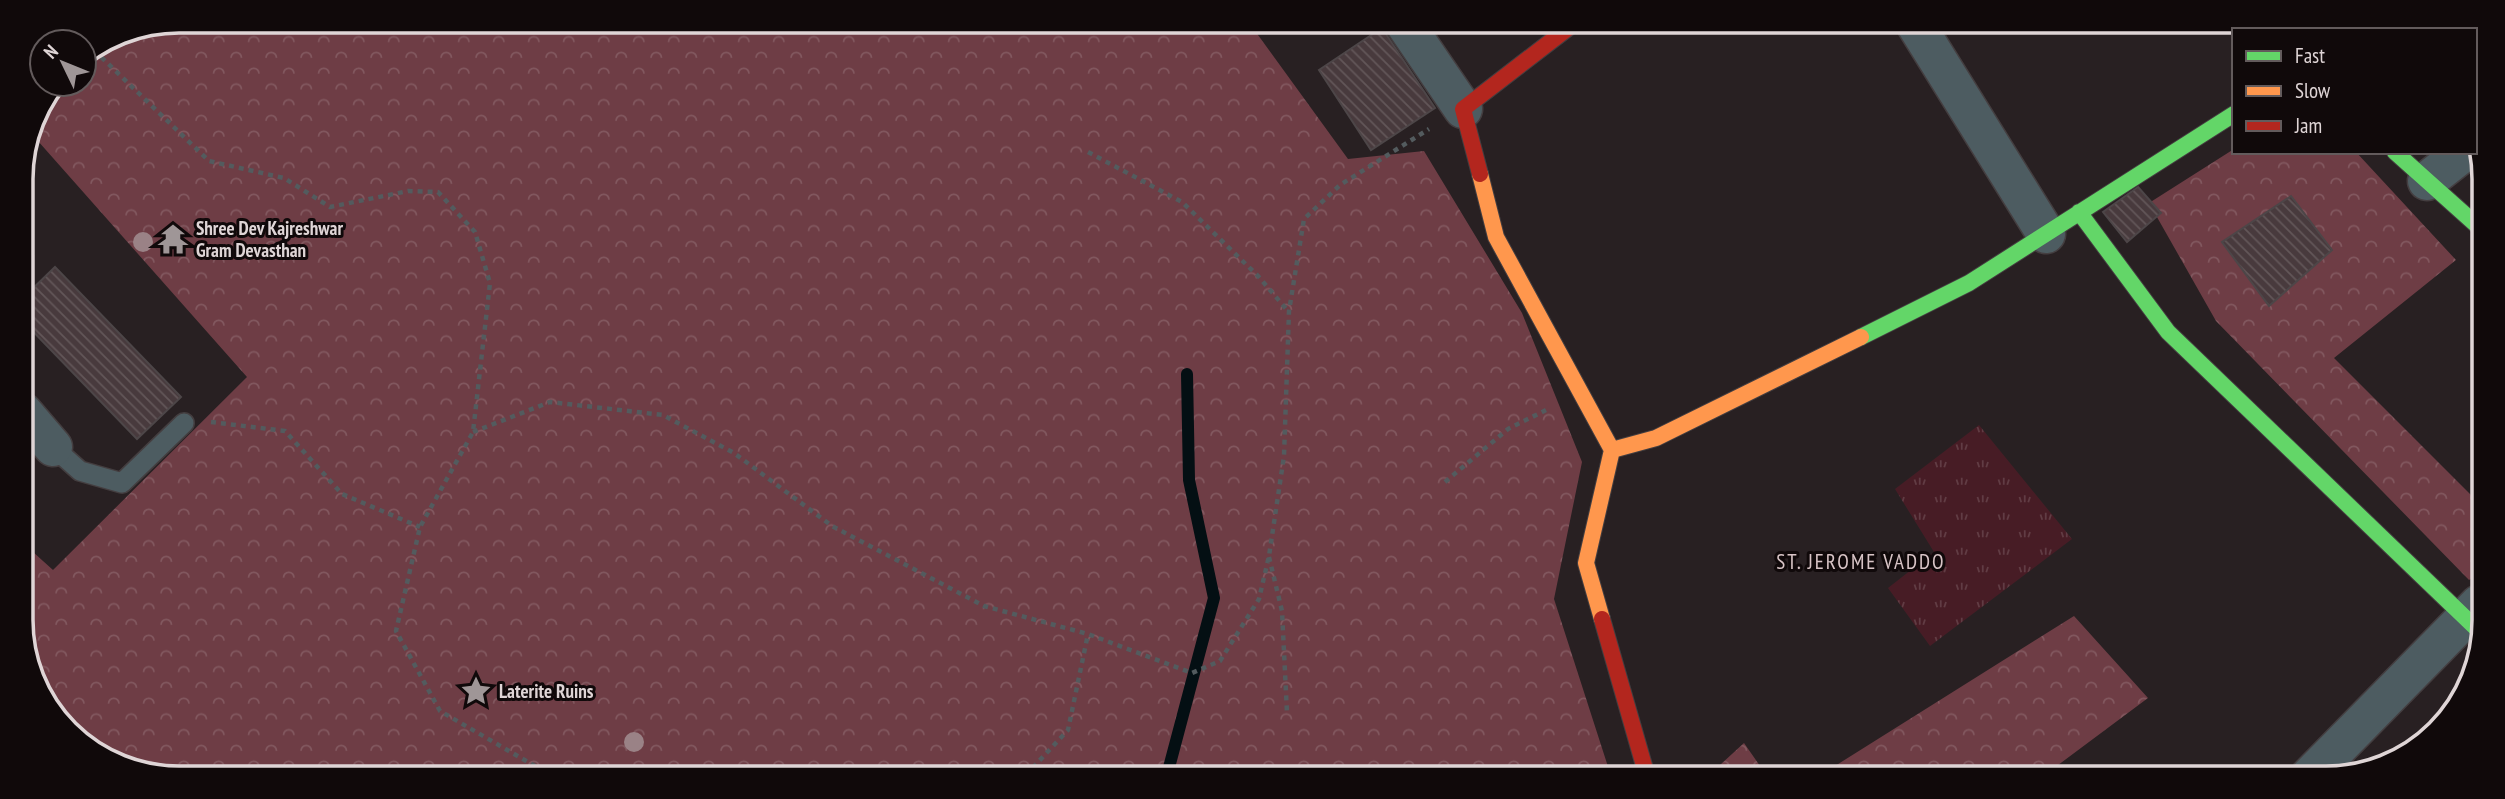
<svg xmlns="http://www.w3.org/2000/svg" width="2505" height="799" font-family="'PT Sans Narrow',sans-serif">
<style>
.grass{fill:url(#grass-tufts)}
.forest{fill:url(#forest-crowns)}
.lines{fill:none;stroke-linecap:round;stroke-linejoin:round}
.stream{stroke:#040f13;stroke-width:12}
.building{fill:url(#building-back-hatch);stroke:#4d4648;stroke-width:2}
.lane-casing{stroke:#443e40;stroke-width:22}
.street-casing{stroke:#443e40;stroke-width:41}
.fast-casing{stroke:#443e40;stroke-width:18}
.slow-casing{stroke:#443e40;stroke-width:18}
.jam-casing{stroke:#443e40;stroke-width:18}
.path{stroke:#535b5e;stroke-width:4.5;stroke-dasharray:5 5;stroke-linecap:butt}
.lane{stroke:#4d5c61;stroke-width:19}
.street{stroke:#4d5c61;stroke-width:38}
.fast{stroke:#63d668;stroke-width:16}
.slow{stroke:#ff974d;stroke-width:16}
.jam{stroke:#b3261e;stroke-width:16}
.tree{fill:#9a8286}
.labels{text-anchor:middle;stroke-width:6;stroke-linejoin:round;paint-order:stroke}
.poi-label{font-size:19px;font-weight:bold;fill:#dfd5d6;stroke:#10090a;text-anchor:start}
.neighbourhood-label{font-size:21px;letter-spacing:2px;fill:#d8c4c6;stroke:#10090a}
.rim{fill:none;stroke:#dfd5d6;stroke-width:3.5}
</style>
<defs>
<pattern id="grass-tufts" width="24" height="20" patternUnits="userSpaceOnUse" patternTransform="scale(1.75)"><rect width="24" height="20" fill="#471c25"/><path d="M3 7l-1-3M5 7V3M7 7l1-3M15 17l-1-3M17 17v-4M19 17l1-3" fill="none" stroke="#613c44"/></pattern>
<pattern id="forest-crowns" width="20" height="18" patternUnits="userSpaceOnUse" patternTransform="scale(1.75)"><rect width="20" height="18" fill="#6e3d45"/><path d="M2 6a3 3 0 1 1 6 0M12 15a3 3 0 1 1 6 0" fill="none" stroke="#82585f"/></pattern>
<pattern id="building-back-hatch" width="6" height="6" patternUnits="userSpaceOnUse" patternTransform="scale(1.75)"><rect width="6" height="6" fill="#483a3d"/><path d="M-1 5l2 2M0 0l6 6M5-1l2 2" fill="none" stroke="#625658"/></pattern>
</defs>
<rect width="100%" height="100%" fill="#282022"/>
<path class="grass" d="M1979,425l93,114 -142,107 -42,-58 46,-36 -39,-63z"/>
<path class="forest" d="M180,21l1070,3 98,135 76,-8 98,162 60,149 -28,137 57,177 -1473,-4 -77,-48 -37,-74 -1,-107 30,27 194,-193 -217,-245 3,-13 24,-35h27v-28l35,-23z
M2234,149v3h122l100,108 -122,98 145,145v70l-10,7 -253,-259 -67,-118z
M2074,616l74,82 -106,79 -223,-1z
M1744,743l23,33h-60h1z"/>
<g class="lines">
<path class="stream" d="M1167,775l47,-177 -25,-118 -2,-106"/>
</g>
<path class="building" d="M1382,28l53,80 -64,42 -52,-80z
M2138,187l23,26 -34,29 -24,-30z
M2291,196l41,54 -63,56 -47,-64z
M55,267l126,130 -44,42 -115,-119v-21z"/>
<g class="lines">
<g class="lane-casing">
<path id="lane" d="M53,447l27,24 42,12 62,-60"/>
</g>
<g class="street-casing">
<path id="street" d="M1405,24l58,85
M1916,25l130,209
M2427,181l37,-29
M23,412l30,35
M2308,778l171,-174"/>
</g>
<g class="fast-casing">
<path id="fast" d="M2289,26l2,4
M2395,152l86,77
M2079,212l89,120 311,299
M1861,337l108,-54 265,-169"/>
</g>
<g class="slow-casing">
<path id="slow" d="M1480,174l16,63 116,213
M1602,619l-16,-56 26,-113 44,-12 205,-101"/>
</g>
<g class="jam-casing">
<path id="jam" d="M1480,174l-17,-65 109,-84
M1602,619l45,157"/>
</g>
<path class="path" d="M96,49l3,6 110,106 75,17 46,29 78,-16 30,1 37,40 15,51 -17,149 -53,95 -24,104 44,80 107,62
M1088,152l94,50 76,74 30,35
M211,422l74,9 57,63 78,33
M473,432l77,-30 113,13 71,38 98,73 152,80 104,28 104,39 28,-12 39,-62 10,-43 15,-100 5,-145 15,-92 36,-34 89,-56
M1445,482l63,-53 38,-19
M1269,557l13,54 5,102
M1026,775l42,-45 20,-96"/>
<use href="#lane" class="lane"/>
<use href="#street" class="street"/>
<use href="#fast" class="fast"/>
<use href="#slow" class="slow"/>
<use href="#jam" class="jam"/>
</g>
<g class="tree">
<circle cx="143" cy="242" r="10"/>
<circle cx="634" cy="742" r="10"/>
</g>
<defs>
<g id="temple-bare" transform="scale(2.415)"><path d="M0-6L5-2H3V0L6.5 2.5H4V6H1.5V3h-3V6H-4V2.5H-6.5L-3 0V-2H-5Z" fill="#9f9697" stroke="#10090a" stroke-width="2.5" paint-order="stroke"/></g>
<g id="sight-bare" transform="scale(2.415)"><path d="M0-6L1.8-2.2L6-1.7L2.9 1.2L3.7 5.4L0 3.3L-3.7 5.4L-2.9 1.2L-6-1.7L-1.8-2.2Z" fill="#9f9697" stroke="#10090a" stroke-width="2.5" paint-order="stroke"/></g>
</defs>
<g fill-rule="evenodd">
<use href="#temple-bare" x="173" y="239"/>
<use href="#sight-bare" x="476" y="691"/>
</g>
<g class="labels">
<g class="poi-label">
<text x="196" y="235">Shree Dev Kajreshwar<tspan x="196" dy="22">Gram Devasthan</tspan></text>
<text x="499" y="698">Laterite Ruins</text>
</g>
<g class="neighbourhood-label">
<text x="1861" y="569">ST. JEROME VADDO</text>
</g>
</g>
<path d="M0 0H2505V799H0ZM179 33H2326A146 146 0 0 1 2472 179V620A146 146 0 0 1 2326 766H179A146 146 0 0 1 33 620V179A146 146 0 0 1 179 33Z" fill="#10090a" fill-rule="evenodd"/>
<path class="rim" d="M179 33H2326A146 146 0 0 1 2472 179V620A146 146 0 0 1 2326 766H179A146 146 0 0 1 33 620V179A146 146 0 0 1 179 33Z"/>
<rect x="2232" y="28" width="245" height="126" fill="#10090a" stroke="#635b5c" stroke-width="2"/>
<rect x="2246" y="51" width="35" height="10" fill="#63d668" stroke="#635b5c" stroke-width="2"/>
<text x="2295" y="63" font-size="21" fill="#dfd5d6">Fast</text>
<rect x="2246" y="86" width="35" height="10" fill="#ff974d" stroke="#635b5c" stroke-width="2"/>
<text x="2295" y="98" font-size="21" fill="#dfd5d6">Slow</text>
<rect x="2246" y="121" width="35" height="10" fill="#b3261e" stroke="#635b5c" stroke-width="2"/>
<text x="2295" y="133" font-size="21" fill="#dfd5d6">Jam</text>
<g transform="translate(63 63) rotate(313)"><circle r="33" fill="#10090a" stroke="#635b5c" stroke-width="2"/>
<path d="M0-5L12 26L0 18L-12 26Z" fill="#9f9697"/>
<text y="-10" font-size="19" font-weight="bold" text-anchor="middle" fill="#dfd5d6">N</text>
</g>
</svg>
